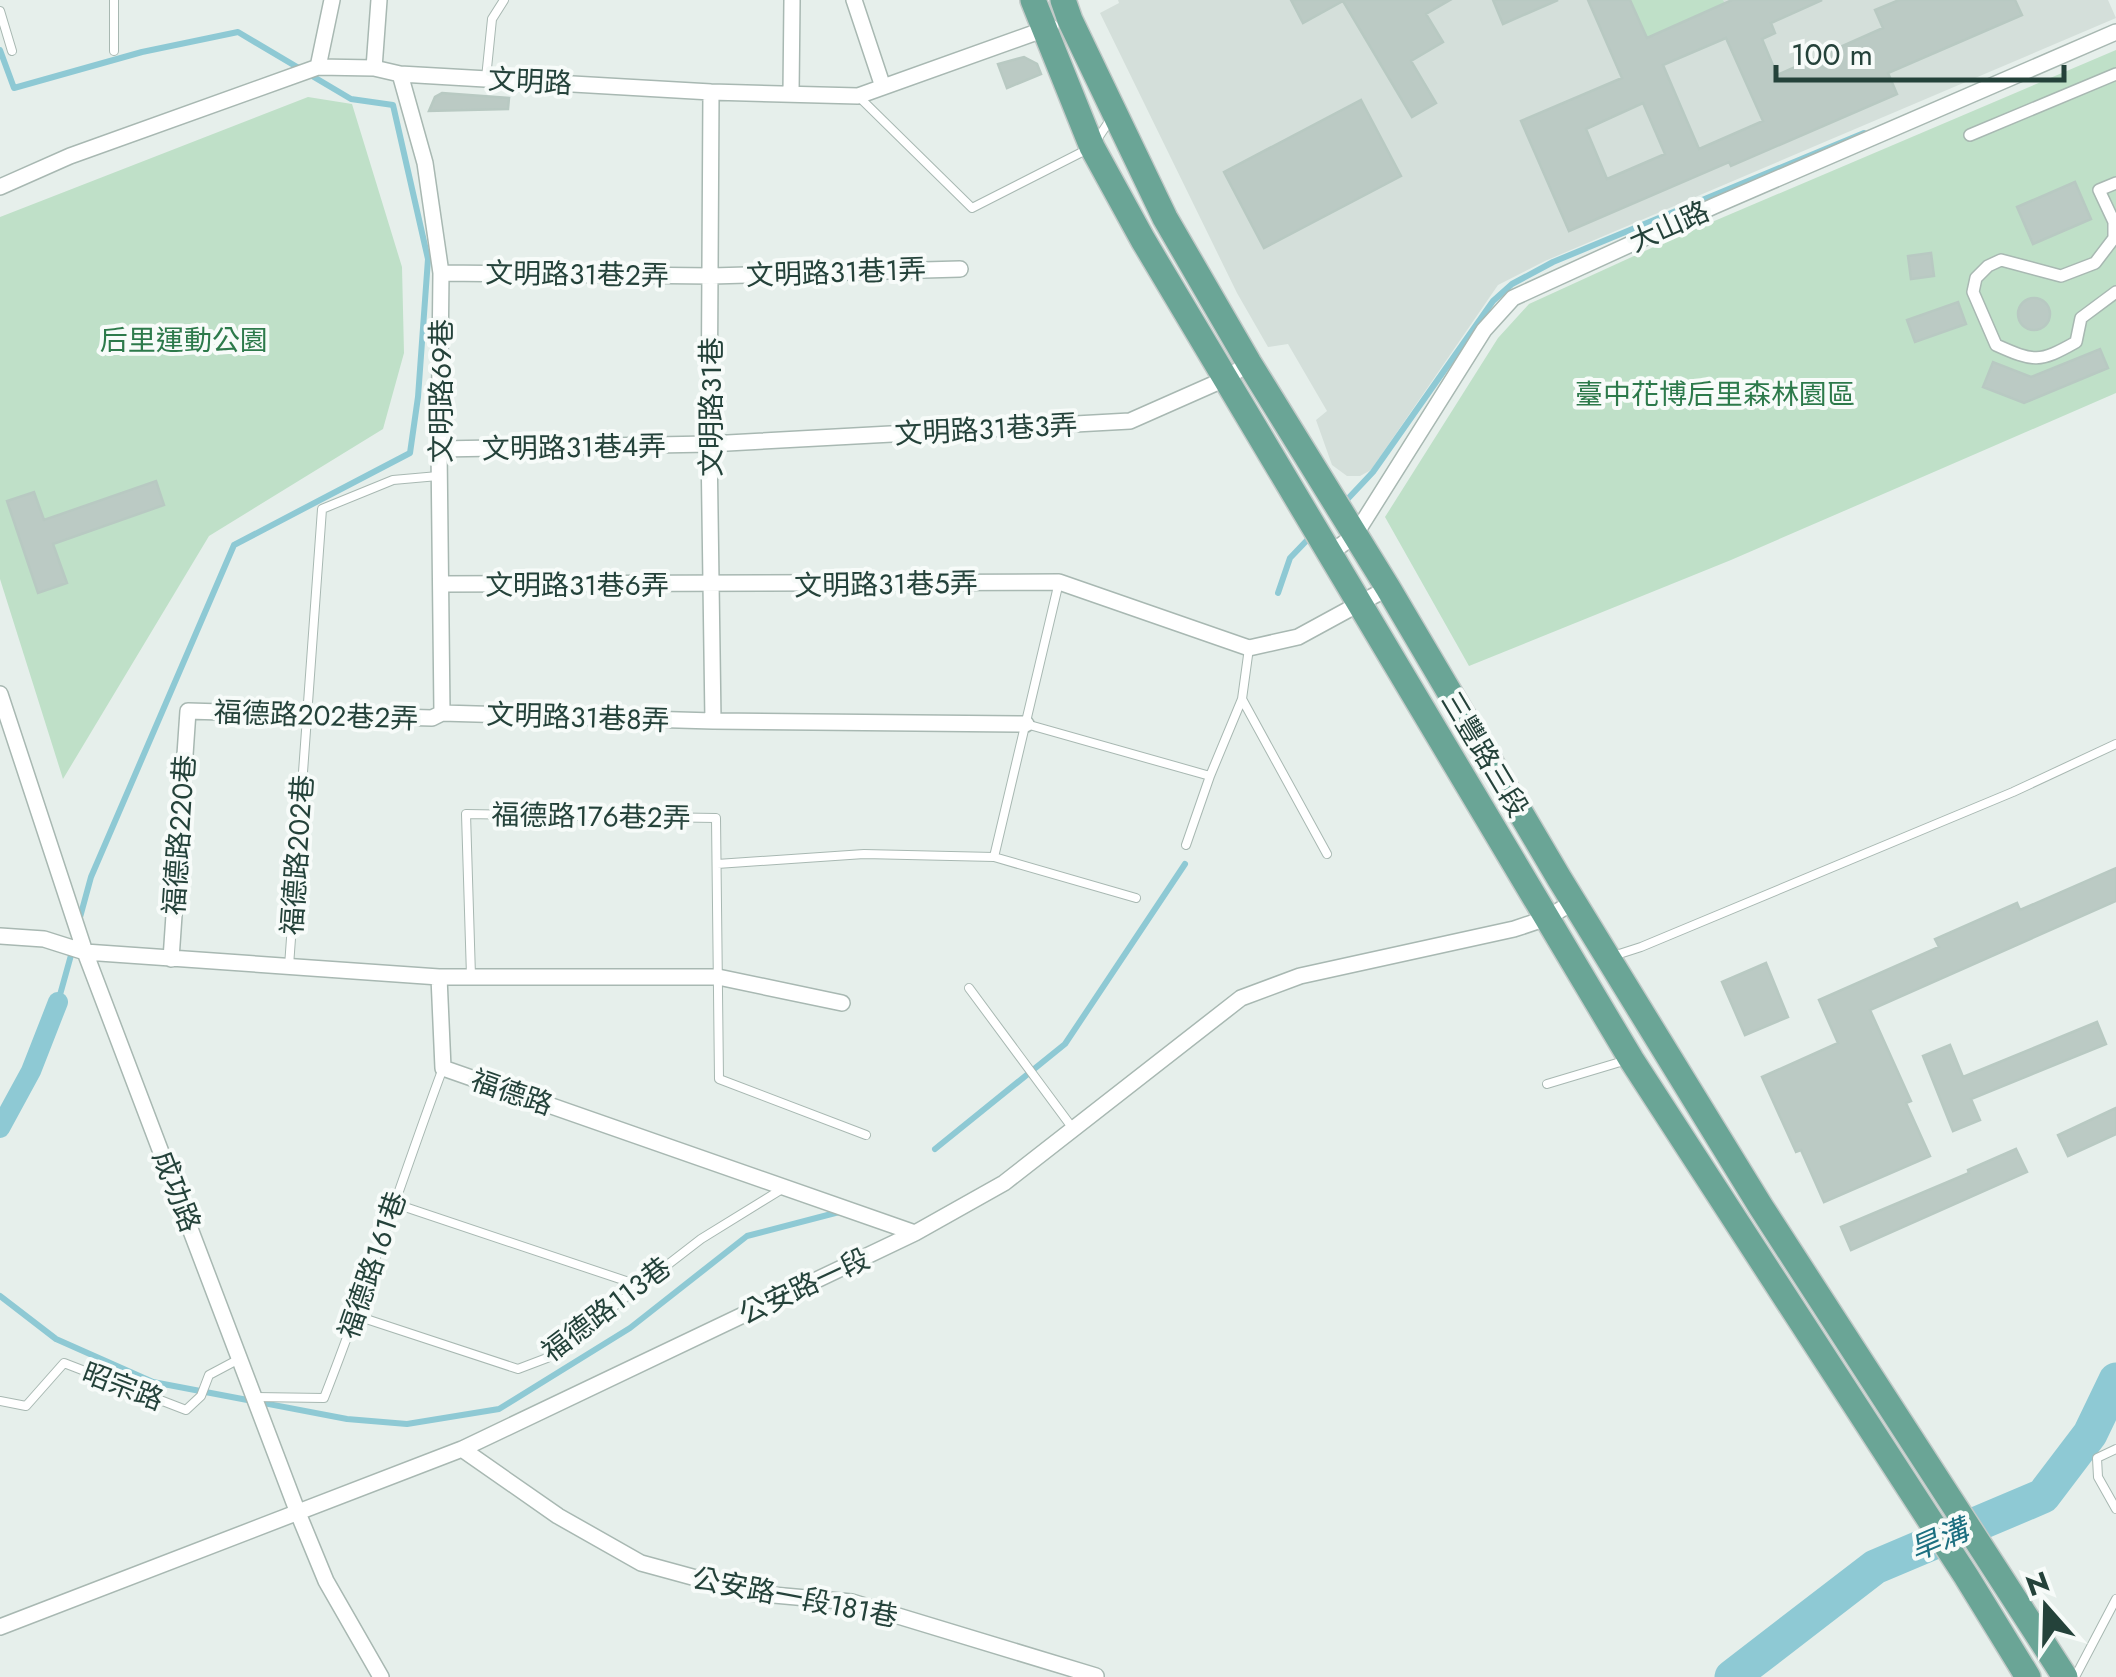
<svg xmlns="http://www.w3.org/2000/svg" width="2116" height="1677" font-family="Jost,'Noto Sans TC',sans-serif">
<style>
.built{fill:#d4dfda}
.green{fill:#bfe0c8}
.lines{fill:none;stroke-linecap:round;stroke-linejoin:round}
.stream{stroke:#8ec9d4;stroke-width:6}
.canal{stroke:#8ec9d4;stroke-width:20}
.river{stroke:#8ec9d4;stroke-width:35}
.building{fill:#bbcac4;stroke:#b8c9c2;stroke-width:2.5;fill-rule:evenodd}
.service-casing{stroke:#a8b8b2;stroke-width:10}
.pedestrian-casing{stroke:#a8b8b2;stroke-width:14}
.minor-casing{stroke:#a8b8b2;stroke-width:18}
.primary-casing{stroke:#c2cac8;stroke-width:28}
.service{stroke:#fff;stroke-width:8}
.pedestrian{stroke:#fff;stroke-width:11}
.minor{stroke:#fff;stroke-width:15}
.primary{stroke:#6aa596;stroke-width:25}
.labels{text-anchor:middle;stroke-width:8;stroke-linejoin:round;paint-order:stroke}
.street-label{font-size:28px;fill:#24423a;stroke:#f7fbf9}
.park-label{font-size:28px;fill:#2d7a4b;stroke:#f7fbf9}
.water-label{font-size:30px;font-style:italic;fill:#1c6f80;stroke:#f7fbf9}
</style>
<rect width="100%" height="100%" fill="#e6efeb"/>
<path class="built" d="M1118,0h990l8,18 -571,243 -47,24 -127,185 -11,6h-13l-15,-11 -16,-45 11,-9 -39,-67 -20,3 -31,-54 -137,-280 19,-10z"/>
<path class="green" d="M1630,0h93l2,4 -78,34z
M2116,50v343l-385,167 -262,106 -84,-149 113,-179 31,-34 129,-59z
M308,97l44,7 50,163 2,86 -21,76 -174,107 -146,243 -63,-200v-362z"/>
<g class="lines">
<path class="stream" d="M0,50l14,38 128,-36 96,-20 113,67 42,6 35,154 -10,138 -8,56 -176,92 -143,332 -12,44
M1342,505l31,-33 120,-171 19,-17 41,-22 311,-129
M1278,593l12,-35 22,-23
M58,1002l15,-54
M935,1149l130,-105 120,-180
M0,1296l56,43 97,43 194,37 60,5 92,-15 131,-81 117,-92 96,-25"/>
<path class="canal" d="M0,1128l31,-57 27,-69"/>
<path class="river" d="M1732,1677l143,-110 168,-71 47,-62 26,-54"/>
</g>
<path class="building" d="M1291,0h159l-24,14 17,28 -32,19 25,42 -24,14 -69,-116 -40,22z
M1493,0h65l-55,24z
M1588,0h42l17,38 85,-38h90l-51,23 4,10 -13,6 15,36 106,-47 -8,-18 24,-10h116l7,15 -134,58 9,21 -166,72 -2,-4 -160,69 -48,-110 101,-43zM1726,38l37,83 -64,28 -36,-84zM1643,103l22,51 -58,25 -21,-50z
M1024,57l13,7 4,10 -34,14 -9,-24z
M442,93l67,5 -1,11 -79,2 6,-14z
M1361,100l40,76 -137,72 -40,-76z
M2075,182l16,37 -58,25 -16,-37z
M1931,253l3,23 -23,3 -3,-23z
M2018 314a16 16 0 1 1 32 0a16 16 0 1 1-32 0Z
M1958,302l8,22 -51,18 -8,-22z
M2100,349l8,19 -84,35 -41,-16 10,-25 38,15z
M156,481l8,24 -111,39 14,39 -29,10 -31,-92 27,-9 10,28z
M2116,868v33l-246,109 41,91 -5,2 24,53 -106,46 -23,-52 -5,2 -34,-75 76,-34 -19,-43 120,-53 -4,-8 82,-36 3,7z
M1766,963l22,54 -43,18 -23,-53z
M2097,1022l9,22 -135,55 9,21 -27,11 -30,-75 27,-11 13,32z
M2116,1108v26l-48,22 -10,-21z
M2016,1149l11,23 -176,78 -10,-23 128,-54 -1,-3z"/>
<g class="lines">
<g class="service-casing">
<path id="service" d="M0,11l12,40
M114,51v-51
M486,78l6,-59 12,-19
M858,96l114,112 120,-61 20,-30
M1242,699l85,155
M1026,724l184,52
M1186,845l24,-69 32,-77 7,-51
M994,857l65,-275
M717,864l147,-10 130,3 142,41
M1613,956l28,-9 372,-155 103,-48
M289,966l33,-457 71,-29 45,-4
M471,976l-5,-162 250,4 3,261 147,56
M969,988l105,142
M1547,1084l80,-24
M393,1203l245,82
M357,1316l161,53 29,-11 154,-119 81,-50
M255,1397l69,1c43,-109 78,-220 119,-330
M0,1401l26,5 38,-43 122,47 15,-14 8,-21 32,-17
M2116,1449l-19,9 1,19 18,32
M2075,1677l41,-78"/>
</g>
<g class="pedestrian-casing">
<path id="pedestrian" d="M1970,135l146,-61
M2116,183l-17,7 15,32v16l-19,25 -34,13 -60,-16 -13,6 -12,12 -3,14 23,53c38,17 43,18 80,-3l5,-24 35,-26"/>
</g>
<g class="minor-casing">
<path id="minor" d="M854,0l29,87
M318,67l14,-67
M374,68l5,-68
M400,74l25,89 16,110 -2,176 3,264
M711,92l-2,352 4,277
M791,93l1,-92
M0,187l70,-31 248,-89 56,1 26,6 311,18 147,4 193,-69
M441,273l271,3 248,-7
M439,449l270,-5 421,-23 95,-42 24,-16
M1332,552l23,-17 129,-205 29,-32 201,-92 402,-174
M441,584l618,-2 190,66 49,-11 90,-49
M0,694l85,258 213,561 28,68 55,96
M0,936l44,3 41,13 354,25 4,91 472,165
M171,959l17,-248 244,7 10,-5 271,8 313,3
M439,977h279l124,26
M462,1449l96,67 83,47 110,30 101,9 244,74
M0,1627l462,-178 453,-216 89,-50 237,-185 59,-22 214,-47 33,-11 26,-16"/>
</g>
<g class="primary-casing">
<path id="primary" d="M1033,0l59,147 51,93 488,819 335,517 62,101
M1063,0l7,20 95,198 84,145 139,225 171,290 202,329 304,470"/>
</g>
<use href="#service" class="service"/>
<use href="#pedestrian" class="pedestrian"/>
<use href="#minor" class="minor"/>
<use href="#primary" class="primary"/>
</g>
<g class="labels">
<g class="street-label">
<text transform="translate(530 81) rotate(3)" y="10">文明路</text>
<text transform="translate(1669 226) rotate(-24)" y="10">大山路</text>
<text transform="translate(836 272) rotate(-2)" y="10">文明路31巷1弄</text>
<text transform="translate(577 274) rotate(1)" y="10">文明路31巷2弄</text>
<text transform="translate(441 391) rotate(-90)" y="10">文明路69巷</text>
<text transform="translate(711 407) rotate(-90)" y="10">文明路31巷</text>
<text transform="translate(986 429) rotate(-3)" y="10">文明路31巷3弄</text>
<text transform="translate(574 447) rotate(-1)" y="10">文明路31巷4弄</text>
<text transform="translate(886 584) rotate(-1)" y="10">文明路31巷5弄</text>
<text x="577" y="595">文明路31巷6弄</text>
<text transform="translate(316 715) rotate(2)" y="10">福德路202巷2弄</text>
<text transform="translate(578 717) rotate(2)" y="10">文明路31巷8弄</text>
<text transform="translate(1485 754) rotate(59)" y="10">三豐路三段</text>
<text transform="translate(591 816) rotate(1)" y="10">福德路176巷2弄</text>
<text transform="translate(179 835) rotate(-86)" y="10">福德路220巷</text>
<text transform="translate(297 855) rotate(-86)" y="10">福德路202巷</text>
<text transform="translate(512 1092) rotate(19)" y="10">福德路</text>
<text transform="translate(177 1191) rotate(69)" y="10">成功路</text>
<text transform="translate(372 1265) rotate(-71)" y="10">福德路161巷</text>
<text transform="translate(804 1286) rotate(-25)" y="10">公安路一段</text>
<text transform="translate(606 1309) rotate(-37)" y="10">福德路113巷</text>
<text transform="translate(123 1386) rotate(21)" y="10">昭宗路</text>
<text transform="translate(795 1597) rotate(11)" y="10">公安路一段181巷</text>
</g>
<g class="park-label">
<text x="184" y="350">后里運動公園</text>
<text x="1715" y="404">臺中花博后里森林園區</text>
</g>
<g class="water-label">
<text transform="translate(1939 1540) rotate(-23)" y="10">旱溝</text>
</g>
</g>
<g transform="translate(2046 1607) rotate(340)" stroke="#f7fbf9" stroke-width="8" paint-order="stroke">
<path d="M0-8L18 38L0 25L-18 38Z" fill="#24423a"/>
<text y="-15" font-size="28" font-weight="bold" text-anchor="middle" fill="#24423a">N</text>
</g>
<path d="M1776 65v15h288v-15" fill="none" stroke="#24423a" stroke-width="5"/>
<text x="1791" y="65" font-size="30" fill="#24423a" stroke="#f7fbf9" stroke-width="8" paint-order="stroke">100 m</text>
</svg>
